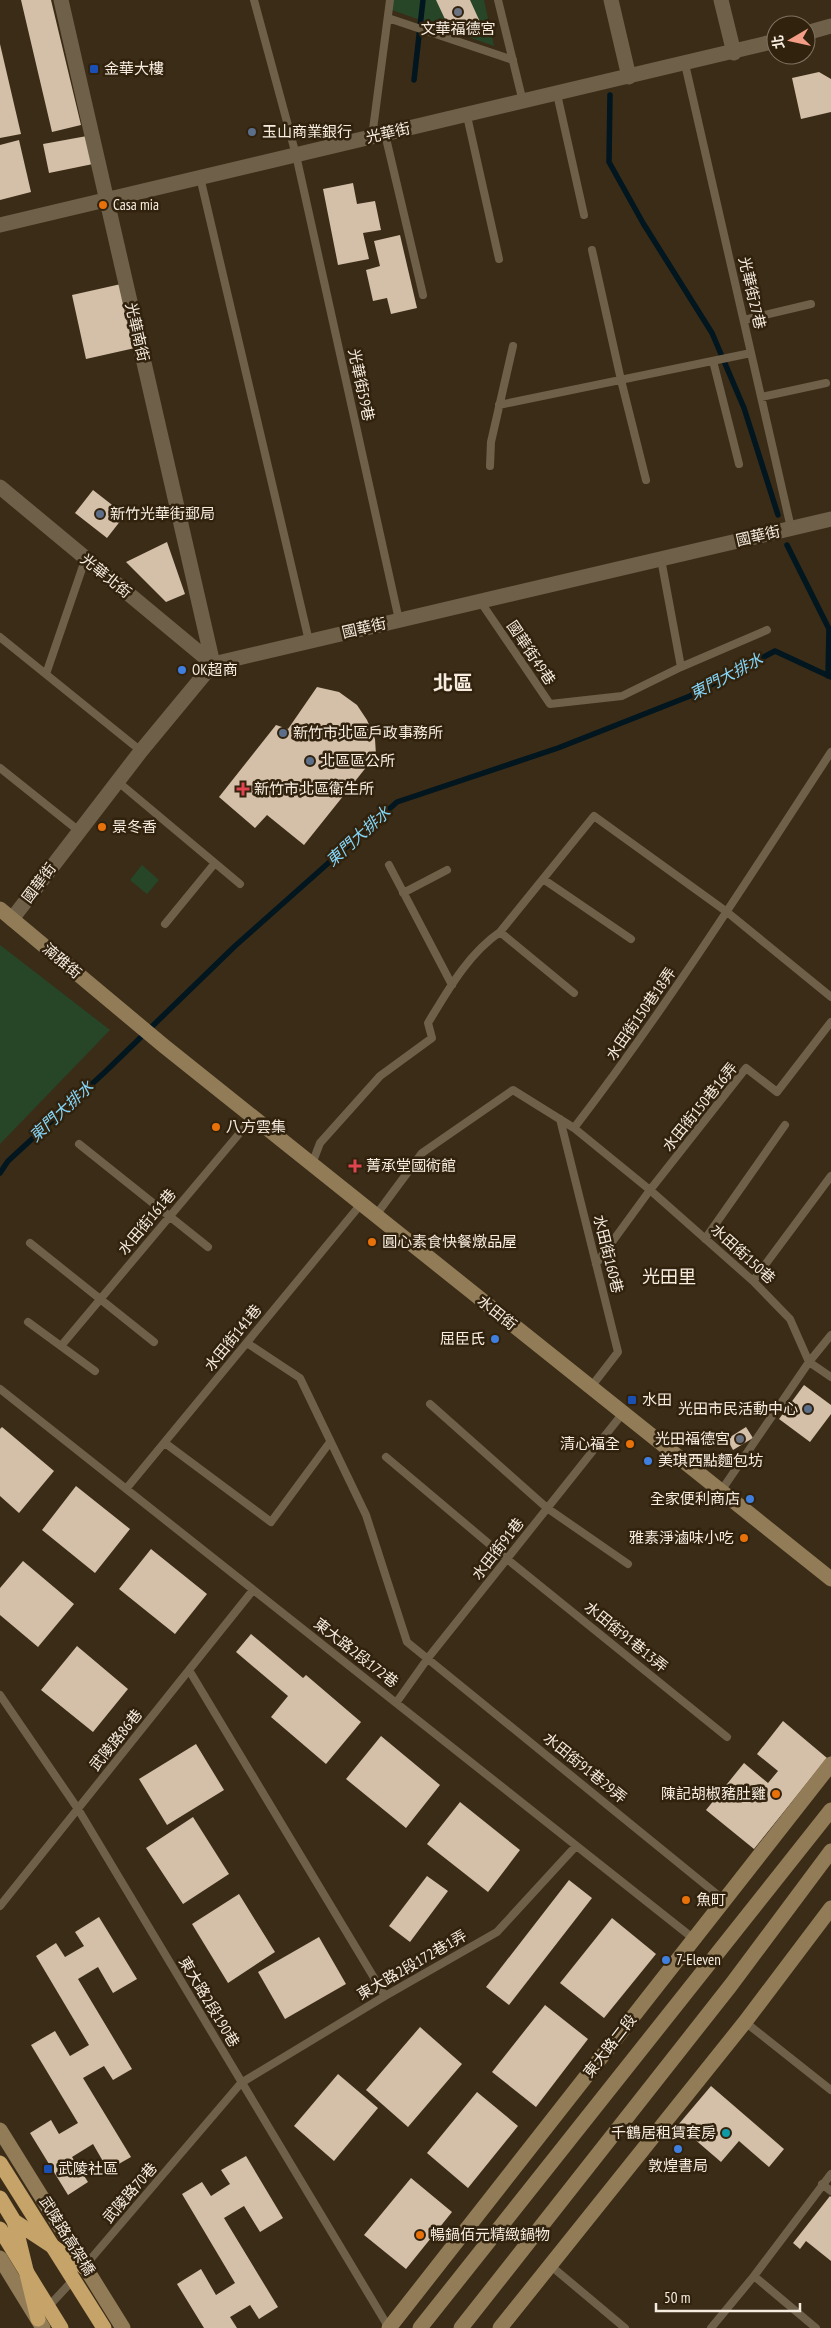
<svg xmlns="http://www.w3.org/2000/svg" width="831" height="2328" font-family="'PT Sans Narrow','Noto Sans TC',sans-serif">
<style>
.green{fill:#264627}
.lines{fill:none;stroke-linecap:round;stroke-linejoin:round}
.stream{stroke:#01161f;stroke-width:5.5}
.building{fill:#d4bfa8}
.lane{stroke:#6e6049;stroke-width:8}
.street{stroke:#6e6049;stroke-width:15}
.secondary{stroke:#917c57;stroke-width:15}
.highway{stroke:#c5a369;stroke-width:15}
.highway-bridge{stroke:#c5a369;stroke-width:15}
.worship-dot{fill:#6b7280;stroke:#31220e;stroke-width:2}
.transit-dot{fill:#1a4fb4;stroke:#31220e;stroke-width:2}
.service-dot{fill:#5c6f8a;stroke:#31220e;stroke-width:2}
.food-dot{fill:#e8710a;stroke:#31220e;stroke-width:2}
.shop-dot{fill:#3f7fe0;stroke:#31220e;stroke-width:2}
.health-dot{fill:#e0444e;stroke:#31220e;stroke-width:2}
.culture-dot{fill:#0f9aa8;stroke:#31220e;stroke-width:2}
.labels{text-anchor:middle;stroke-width:5;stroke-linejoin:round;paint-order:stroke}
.poi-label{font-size:15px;fill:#f6ecdf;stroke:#31220e;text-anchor:start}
.street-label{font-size:15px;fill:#f6ecdf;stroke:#31220e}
.water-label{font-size:16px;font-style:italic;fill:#84d6f8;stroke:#31220e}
.quarter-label{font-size:18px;fill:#f6ecdf;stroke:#31220e}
.district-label{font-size:20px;font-weight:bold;fill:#f6ecdf;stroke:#31220e}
</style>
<rect width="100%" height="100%" fill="#3b2c18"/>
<path class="green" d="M390,0h94l10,46 -105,-37z
M142,865l17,15 -12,14 -17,-14z
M0,945l110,85 -110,114z"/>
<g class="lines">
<path class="stream" d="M414,80l9,-80
M610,95l-1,67 34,61 69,110 32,75 34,107
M787,545l42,84 -1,47 2,-1
M0,1173l8,-12 97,-89 130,-126 162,-144 161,-54 132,-52 85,-45 56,26"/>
</g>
<path class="building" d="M21,0h30l30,125 -29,7z
M436,0h34l11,24 -14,6 -2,-4 -14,6z
M0,44l21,90 -21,4z
M819,72l12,7v33l-30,7 -9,-41z
M87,136l6,28 -44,9 -6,-29z
M19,140l12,52 -31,8v-55z
M353,183l4,21 18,-3 6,29 -18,3 6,26 -31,6 -15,-76z
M400,235l17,73 -26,6 -4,-16 -14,3 -7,-31 14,-4 -6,-25z
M121,284l14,64 -49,11 -14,-64z
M93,490l32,25 -18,23 -32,-25z
M167,542l18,52 -19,8 -40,-40z
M317,687l22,5 18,13 10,15 8,19 1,16 -72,90 -37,-30 -12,13 -36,-31 57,-72 12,4z
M804,1385l27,20v9l-21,28 -31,-23z
M2,1427l52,44 -35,42 -19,-17v-67z
M746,1427l7,11 -20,12 -6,-11z
M76,1486l54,43 -35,44 -53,-43z
M151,1549l56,45 -32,40 -56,-45z
M23,1561l51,43 -36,43 -38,-32v-27z
M251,1634l52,44 3,-3 55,47 -35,42 -55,-47 17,-21 -52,-44z
M77,1646l51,43 -35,43 -52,-42z
M783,1721l44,37 -73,91 -48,-39 38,-47 24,20 10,-12 -21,-17z
M381,1736l59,49 -34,43 -60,-49z
M196,1744l28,46 -57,35 -28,-46z
M460,1802l60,48 -32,42 -61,-48z
M193,1817l36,57 -46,30 -37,-56z
M427,1876l21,15 -38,51 -21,-16z
M569,1880l23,18 -83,107 -23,-18z
M239,1894l36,58 -47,31 -36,-59z
M99,1917l38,62 -24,14 -15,-26 -20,12 54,90 -19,11 -9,-14 -21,12 48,79 -23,13 -15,-26 -21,13 16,25 -20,13 -38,-62 21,-13 8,14 19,-11 -47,-78 24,-14 15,25 19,-11 -53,-89 20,-13 9,14 19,-11 -9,-14z
M612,1918l44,36 -52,64 -44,-35z
M319,1937l27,47 -61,35 -27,-47z
M545,2005l43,34 -52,68 -44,-35z
M420,2027l42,37 -54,63 -42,-37z
M338,2074l40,34 -44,53 -40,-35z
M711,2086l73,63 -15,18 -30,-26 -18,21 -43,-37z
M477,2092l41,34 -50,62 -41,-35z
M246,2156l37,62 -23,14 -16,-26 -20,12 54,89 -19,12 -9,-14 -20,12 7,11h-33l-27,-44 24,-15 15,26 19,-12 -53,-89 20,-12 9,14 19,-12 -9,-14z
M411,2178l41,34 -46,57 -42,-34z
M830,2196l1,1v64l-25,-20 -6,8 -7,-6z"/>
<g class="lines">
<path class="lane" d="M254,0l42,155 103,465
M498,0l25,102
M388,18l125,42
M685,64l106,464
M557,94l27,121
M467,116l32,143
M385,134l38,161
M372,137l18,-137
M200,177l109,464
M592,250l29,130 25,100
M744,320l67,-16
M713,361l26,103
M761,397l65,-14
M499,405l252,-52
M490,466l1,-24 22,-96
M480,601l70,103 72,-8 59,-29 -20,-108
M0,637l141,114
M681,667l86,-37
M46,674l39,-114
M0,768l79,63
M117,781l123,103
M389,865l63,120
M543,879l88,60
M403,893l44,-23
M165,924l50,-61
M500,932l74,61
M560,1119l58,233 -27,35
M574,1128c93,-121 174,-249 257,-376
M79,1144l129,103
M312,1164l8,-21 60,-67 52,-38 -4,-15c20,-33 40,-69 72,-91l94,-116 133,96 104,85
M376,1215l46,-62 91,-63 61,38 76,62 103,91 37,38 19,43
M705,1239l80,-114
M30,1243l124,99
M596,1264l54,-74 96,-122 31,24 54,-70
M753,1281l78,-105
M28,1322l67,49
M247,1343l53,35 66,137 41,127 317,258
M61,1346l193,-230
M809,1362l22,15
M0,1389l694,550
M430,1404l117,104 81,56
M165,1443l106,79 59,-80
M386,1457l121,102 220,178
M126,1489l235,-285
M721,1491l88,-129 22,-27
M189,1670l196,326
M0,1695l78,114 311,519
M396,1703l32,-45 195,-245
M0,1906l253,-316
M745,2022l86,68
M822,2184l9,7
M551,2266l74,62
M83,2268l158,-185 144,-87 112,-64 79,-86
M754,2276l62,52
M48,2307l26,-28
M711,2328l43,-52 77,-102"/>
<path class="street" d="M61,0l152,664
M611,0l18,77
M721,0l13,53
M806,33l25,-7
M0,225l776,-184
M0,487l213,177
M12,919l129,-168 72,-87 618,-145"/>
<path class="secondary" d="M0,909l164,137 667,533
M0,2130l123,198
M0,2258l43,70
M389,2328l442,-564
M420,2328l411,-518
M461,2328l270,-343 100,-134
M500,2328l245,-306 86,-114"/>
<path class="highway" d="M0,2198l14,23 24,98
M14,2221l70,46"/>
<path class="highway-bridge" d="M0,2163l104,165
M0,2229l61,99"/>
</g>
<g class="worship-dot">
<circle cx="458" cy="12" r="5"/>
<circle cx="740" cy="1439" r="5"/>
</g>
<g class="transit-dot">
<rect x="89" y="64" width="10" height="10" rx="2.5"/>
<rect x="627" y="1395" width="10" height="10" rx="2.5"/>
<rect x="43" y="2164" width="10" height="10" rx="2.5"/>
</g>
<g class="service-dot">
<circle cx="252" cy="132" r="5"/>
<circle cx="100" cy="514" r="5"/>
<circle cx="283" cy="733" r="5"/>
<circle cx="310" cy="761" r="5"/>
<circle cx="808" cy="1409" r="5"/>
</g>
<g class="food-dot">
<circle cx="103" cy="205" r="5"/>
<circle cx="102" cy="827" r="5"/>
<circle cx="216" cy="1127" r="5"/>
<circle cx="372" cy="1242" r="5"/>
<circle cx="630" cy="1444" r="5"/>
<circle cx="744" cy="1538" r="5"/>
<circle cx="776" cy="1794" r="5"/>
<circle cx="686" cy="1900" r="5"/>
<circle cx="420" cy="2235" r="5"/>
</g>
<g class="shop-dot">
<circle cx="182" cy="670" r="5"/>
<circle cx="495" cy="1339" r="5"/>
<circle cx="648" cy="1461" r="5"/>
<circle cx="750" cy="1499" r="5"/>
<circle cx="666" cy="1960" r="5"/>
<circle cx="678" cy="2149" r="5"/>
</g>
<g class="health-dot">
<path d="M240.5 781.5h5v5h5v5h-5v5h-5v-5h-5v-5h5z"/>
<path d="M352.5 1158.5h5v5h5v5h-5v5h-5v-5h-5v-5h5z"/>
</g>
<circle class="culture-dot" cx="726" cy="2133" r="5"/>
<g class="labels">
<g class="poi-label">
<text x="458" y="34" text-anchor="middle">文華福德宮</text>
<text x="104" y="74">金華大樓</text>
<text x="262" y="137">玉山商業銀行</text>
<text x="113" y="210">Casa mia</text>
<text x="110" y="519">新竹光華街郵局</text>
<text x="192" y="675">OK超商</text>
<text x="293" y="738">新竹市北區戶政事務所</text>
<text x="320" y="766">北區區公所</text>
<text x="254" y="794">新竹市北區衛生所</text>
<text x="112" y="832">景冬香</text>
<text x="226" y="1132">八方雲集</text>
<text x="366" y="1171">菁承堂國術館</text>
<text x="382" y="1247">圓心素食快餐燉品屋</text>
<text x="485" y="1344" text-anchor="end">屈臣氏</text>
<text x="642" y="1405">水田</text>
<text x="798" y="1414" text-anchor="end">光田市民活動中心</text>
<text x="730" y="1444" text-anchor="end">光田福德宮</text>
<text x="620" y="1449" text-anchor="end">清心福全</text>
<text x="658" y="1466">美琪西點麵包坊</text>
<text x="740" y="1504" text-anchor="end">全家便利商店</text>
<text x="734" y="1543" text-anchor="end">雅素淨滷味小吃</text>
<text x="766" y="1799" text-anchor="end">陳記胡椒豬肚雞</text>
<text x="696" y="1905">魚町</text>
<text x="676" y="1965">7-Eleven</text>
<text x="716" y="2138" text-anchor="end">千鶴居租賃套房</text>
<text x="678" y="2171" text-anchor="middle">敦煌書局</text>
<text x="58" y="2174">武陵社區</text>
<text x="430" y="2240">暢鍋佰元精緻鍋物</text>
</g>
<g class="street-label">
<text transform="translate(388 133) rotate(-13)" y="5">光華街</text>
<text transform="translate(752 293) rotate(77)" y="5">光華街27巷</text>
<text transform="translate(137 332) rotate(77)" y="5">光華南街</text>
<text transform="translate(361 385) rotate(78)" y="5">光華街59巷</text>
<text transform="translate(758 536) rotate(-13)" y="5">國華街</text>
<text transform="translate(106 576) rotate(39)" y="5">光華北街</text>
<text transform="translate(364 628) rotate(-13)" y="5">國華街</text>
<text transform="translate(531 653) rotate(56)" y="5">國華街49巷</text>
<text transform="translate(39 883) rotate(-53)" y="5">國華街</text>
<text transform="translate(62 961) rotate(40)" y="5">湳雅街</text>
<text transform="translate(641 1014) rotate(-55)" y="5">水田街150巷18弄</text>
<text transform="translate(700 1107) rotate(-51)" y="5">水田街150巷16弄</text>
<text transform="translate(147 1222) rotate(-50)" y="5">水田街161巷</text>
<text transform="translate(608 1254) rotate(76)" y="5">水田街160巷</text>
<text transform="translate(743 1254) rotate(42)" y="5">水田街150巷</text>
<text transform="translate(497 1313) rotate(39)" y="5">水田街</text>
<text transform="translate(233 1338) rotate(-51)" y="5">水田街141巷</text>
<text transform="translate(498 1549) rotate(-52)" y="5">水田街91巷</text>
<text transform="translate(626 1637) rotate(39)" y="5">水田街91巷13弄</text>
<text transform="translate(356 1653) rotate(38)" y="5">東大路2段172巷</text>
<text transform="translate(116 1740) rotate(-51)" y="5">武陵路86巷</text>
<text transform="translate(585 1768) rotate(39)" y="5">水田街91巷29弄</text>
<text transform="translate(412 1965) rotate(-30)" y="5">東大路2段172巷1弄</text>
<text transform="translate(209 2002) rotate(59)" y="5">東大路2段190巷</text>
<text transform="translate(610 2046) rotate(-52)" y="5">東大路二段</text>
<text transform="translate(130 2193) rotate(-49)" y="5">武陵路70巷</text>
<text transform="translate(67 2236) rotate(58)" y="5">武陵路高架橋</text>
</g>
<g class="water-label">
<text transform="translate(726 676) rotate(-28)" y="6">東門大排水</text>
<text transform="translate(358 836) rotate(-42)" y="6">東門大排水</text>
<text transform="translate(61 1111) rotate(-43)" y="6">東門大排水</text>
</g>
<g class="quarter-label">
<text x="669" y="1283">光田里</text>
</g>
<g class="district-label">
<text x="453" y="690">北區</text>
</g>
</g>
<g transform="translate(791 40) rotate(261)"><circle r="24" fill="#31220e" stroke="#807362"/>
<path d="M0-4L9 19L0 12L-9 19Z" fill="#f49e87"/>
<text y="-8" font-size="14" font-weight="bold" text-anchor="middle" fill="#f6ecdf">北</text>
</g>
<path d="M656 2303v8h144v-8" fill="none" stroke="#f6ecdf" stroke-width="2.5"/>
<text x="664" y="2303" font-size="15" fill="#f6ecdf" stroke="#31220e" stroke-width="4" paint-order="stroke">50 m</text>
</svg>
